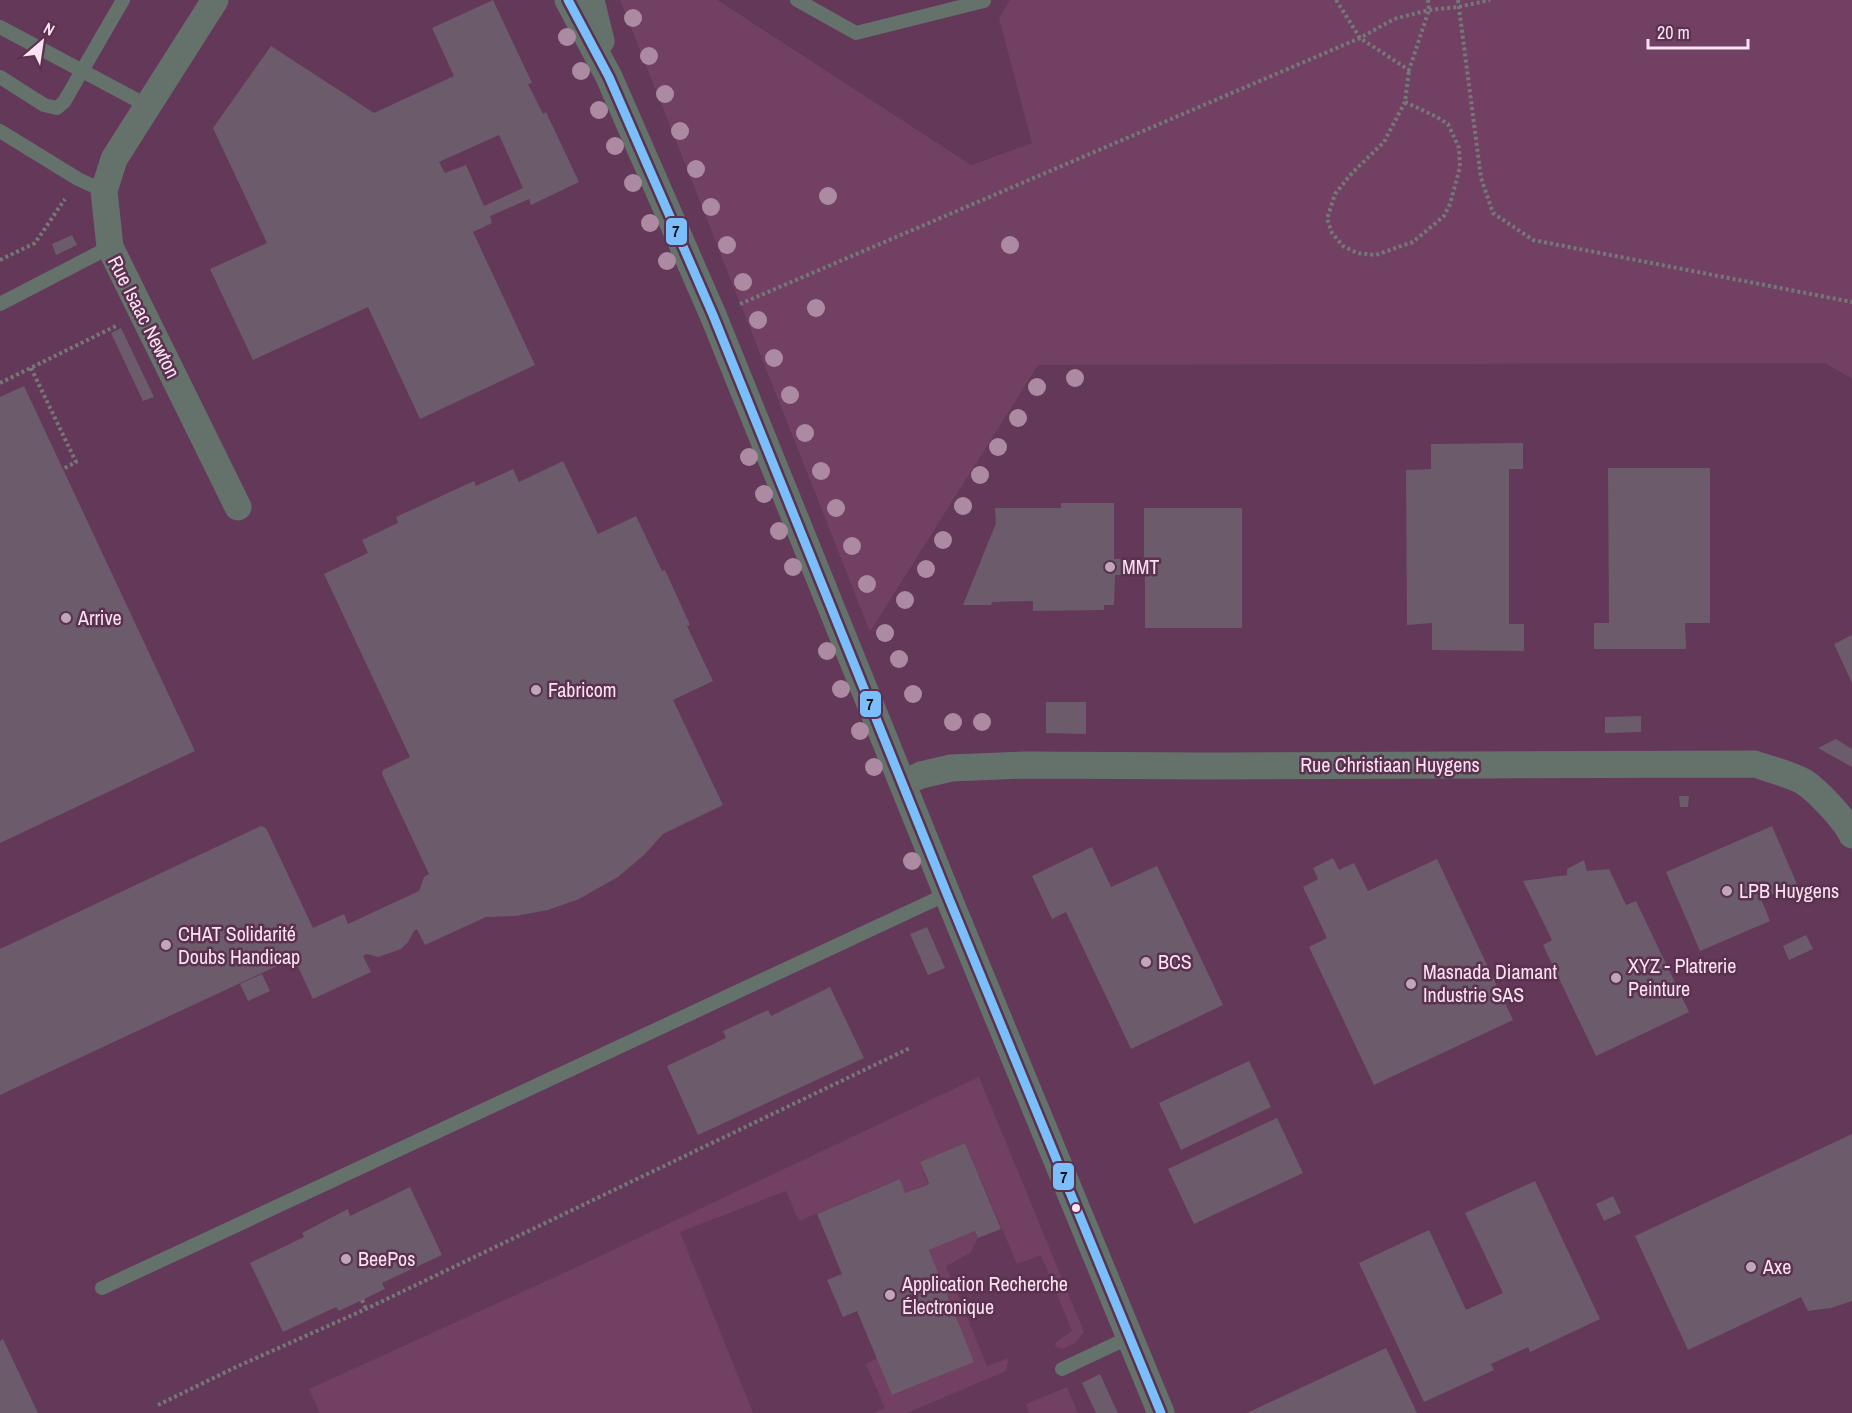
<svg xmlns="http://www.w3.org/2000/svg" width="1852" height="1413" font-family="'Archivo Narrow',sans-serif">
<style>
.built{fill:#643858}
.green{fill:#714063}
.building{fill:#6c5b6a;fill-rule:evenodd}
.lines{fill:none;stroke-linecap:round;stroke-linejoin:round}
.path{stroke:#747877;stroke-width:4;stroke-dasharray:3 3;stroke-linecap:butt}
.lane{stroke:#65726b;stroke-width:14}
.street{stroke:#65726b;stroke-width:27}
.bus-1-casing{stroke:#5a314e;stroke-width:14}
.bus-1{stroke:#7abffc;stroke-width:9}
.tree{fill:#ac8aa1}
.poi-dot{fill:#c0a7b8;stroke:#5a314e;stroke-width:2}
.bus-dot{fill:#fce2f3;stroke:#5a314e;stroke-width:2}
.labels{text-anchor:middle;stroke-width:5;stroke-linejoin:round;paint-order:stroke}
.street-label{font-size:20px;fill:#fce2f3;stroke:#5a314e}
.poi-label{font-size:20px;fill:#fce2f3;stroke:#5a314e;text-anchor:start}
.line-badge{stroke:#5a314e;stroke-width:2}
.pale-badge-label{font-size:16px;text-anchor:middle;font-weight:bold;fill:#111}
</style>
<rect width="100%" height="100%" fill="#513a4a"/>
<path class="built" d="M0,0h620l250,632 167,-267 788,-2 27,16v1034h-1852z
M719,0h525l-212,143 -62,22z"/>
<path class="green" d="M620,0h98l253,165 61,-22 -33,-125 11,-18h842v379l-27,-16 -787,2 -168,267z
M979,1077l105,255 -9,11 -13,6 -7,-3 1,-4 16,-11 -31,-76 -24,9 -52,-121 -45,19 8,22 -23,9 -5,-14 -101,42 -13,-30 -106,41 73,181h-433l-11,-24 268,-122z
M975,1231l3,7 -8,15 -24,13 41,100 22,-8 -3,13 -99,42h-33l11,-5 -19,-44 11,-6 16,37 80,-33 -44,-112z
M1067,1387l11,26h-49l-3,-9z"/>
<path class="building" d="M493,0l39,83 -4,1 15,30 3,-2 33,70 -48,23 -2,-6 -39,17 2,7 -19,9 62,133 -115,54 -52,-112 -115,53 -43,-91 57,-26 -54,-115 58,-82 103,67 80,-37 -22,-48zM499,135l24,53 -39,18 -18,-41 -21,8 -6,-11z
M72,235l5,10 -21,10 -4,-11z
M121,328l33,69 -11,4 -32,-68z
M24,386l171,365 -195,92v-446z
M1523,443v26h-14v155h15v27l-92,-1v-27l-25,2 -1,-155 25,-1v-25z
M563,461l35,73 38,-18 26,55 3,-1 25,55 -3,1 26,55 -40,19 50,105 -60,29 -19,21 -26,22 -39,22 -31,11 -33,6 -29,1 -61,28 -8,-16 -3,2 -6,11 -7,7 -23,8 -11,-3 -4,2 8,16 -58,27 -19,-41 -294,137v-146l261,-123 5,2 47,100 31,-14 4,10 71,-33 5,-14 5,-3 -47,-100 1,-4 27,-13 -86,-183 44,-21 -6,-13 36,-17 -2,-6 78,-36 2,5 37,-17 6,13z
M1608,468h102v155h-25l1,26h-92v-26h15z
M1061,503h53v56h30v-51h98v120h-97v-53h-30l-1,30h-10v5l-71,1v-10l-41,1 -1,3h-28l33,-82 -1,-15h66z
M1852,635v48l-18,-39z
M1046,702h40v32l-40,-1z
M1641,716v16l-36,1v-16z
M1836,739l16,10v18l-34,-19z
M1679,796h10l-1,11h-8z
M1772,826l25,58 -36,15 9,22 -70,30 -34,-79z
M1092,847l19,40 46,-21 66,139 -92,44 -65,-137 -14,7 -20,-43z
M1333,858l6,12 15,-7 14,28 69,-32 76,161 -139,65 -65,-138 18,-9 -24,-51 15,-8 -5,-11z
M1584,860l3,11 22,-2 17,36 10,-4 53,111 -93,44 -53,-111 9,-5 -29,-59 44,-6v-6z
M927,927l18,41 -17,7 -18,-41z
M1806,935l7,14 -24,11 -6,-14z
M262,974l8,17 -22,10 -8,-17z
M830,987l34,71 -166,77 -31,-69 59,-28 -3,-7 45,-21 3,6z
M1249,1061l22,46 -90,43 -22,-47z
M1277,1118l26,55 -109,51 -26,-55z
M1852,1134v167l-21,7 -23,3 -7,-14 -113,53 -53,-114z
M965,1143l36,86 -23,9 -3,-7 -46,19 45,112 -82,33 -35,-84 -14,6 -16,-37 15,-6 -25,-60 83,-35 5,14 22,-8 2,-2 -9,-21z
M1535,1181l65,138 -70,33 -2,-5 -37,17 3,6 -70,32 -65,-139 70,-33 37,80 37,-17 -38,-80z
M410,1187l32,68 -60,28 3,6 -46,22 -3,-4 -53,25 -33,-69 54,-26 -2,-4 46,-24 2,7z
M1613,1196l8,17 -17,8 -8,-17z
M3,1339l35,74h-38v-72z
M1386,1348l31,65h-170z
M1100,1374l15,33 3,6h-22l-14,-30z"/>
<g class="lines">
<path class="path" d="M1336,0l24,38 49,32 20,-60 -1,-10
M1458,0l23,178 12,35 40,27 319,62
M1405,102l32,15 11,7 11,24 1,19 -10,37 -6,12 -31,26 -37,13 -19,-2 -14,-7 -11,-13 -5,-14 8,-25 17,-21 32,-31 21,-40 4,-32
M0,260l35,-17 30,-44
M740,304l620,-266 34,-19 35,-9 29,-3 32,-7
M31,368l45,94 -13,7
M0,383l116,-57
M362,1300l4,9
M158,1405l78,-38 130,-58 544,-261"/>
<path class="lane" d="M797,0l59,33 128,-32
M0,27l148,79
M0,77l44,28 13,3 7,-6 59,-102
M0,131l78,48 26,12
M0,304l110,-57
M102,1288l845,-394
M1062,1369l68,-32"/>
<path class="street" d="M215,0l-101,159 -10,32 6,56 128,260
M568,0l41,77 104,238 234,579 214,519
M591,0l10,41
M903,783l18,-8 30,-7 74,-3 183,1 547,-2c13,5 38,11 49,18 14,9 42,39 48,53"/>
<g class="bus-1-casing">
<path id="bus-1" d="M568,0l41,77 104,238 234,579 214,519"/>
</g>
<use href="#bus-1" class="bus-1"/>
</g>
<g class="tree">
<circle cx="633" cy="18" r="9"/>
<circle cx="567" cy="37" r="9"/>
<circle cx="649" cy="56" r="9"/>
<circle cx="581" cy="71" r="9"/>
<circle cx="665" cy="94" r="9"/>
<circle cx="599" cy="110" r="9"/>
<circle cx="680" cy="131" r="9"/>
<circle cx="615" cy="146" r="9"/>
<circle cx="696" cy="169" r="9"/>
<circle cx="633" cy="183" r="9"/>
<circle cx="828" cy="196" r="9"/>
<circle cx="711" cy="207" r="9"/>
<circle cx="650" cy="223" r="9"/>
<circle cx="727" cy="245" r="9"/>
<circle cx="1010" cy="245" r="9"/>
<circle cx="667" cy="261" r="9"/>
<circle cx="743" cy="282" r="9"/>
<circle cx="816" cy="308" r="9"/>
<circle cx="758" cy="320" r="9"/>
<circle cx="774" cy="358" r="9"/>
<circle cx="1075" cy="378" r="9"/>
<circle cx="1037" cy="387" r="9"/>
<circle cx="790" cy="395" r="9"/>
<circle cx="1018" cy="418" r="9"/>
<circle cx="805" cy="433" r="9"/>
<circle cx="998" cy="447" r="9"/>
<circle cx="749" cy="457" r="9"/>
<circle cx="821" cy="471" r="9"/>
<circle cx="980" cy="475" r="9"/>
<circle cx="764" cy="494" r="9"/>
<circle cx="963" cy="506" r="9"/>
<circle cx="836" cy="508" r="9"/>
<circle cx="779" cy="531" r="9"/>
<circle cx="943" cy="540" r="9"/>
<circle cx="852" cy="546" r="9"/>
<circle cx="793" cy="567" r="9"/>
<circle cx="926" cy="569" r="9"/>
<circle cx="867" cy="584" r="9"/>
<circle cx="905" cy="600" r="9"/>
<circle cx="885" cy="633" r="9"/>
<circle cx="827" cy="651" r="9"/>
<circle cx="899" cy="659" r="9"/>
<circle cx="841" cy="689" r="9"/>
<circle cx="913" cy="694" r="9"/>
<circle cx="953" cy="722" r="9"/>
<circle cx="982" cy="722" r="9"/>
<circle cx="860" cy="731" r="9"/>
<circle cx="874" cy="767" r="9"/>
<circle cx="912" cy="861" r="9"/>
</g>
<g class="poi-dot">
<circle cx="1110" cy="567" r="6"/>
<circle cx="66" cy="618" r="6"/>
<circle cx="536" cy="690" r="6"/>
<circle cx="1727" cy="891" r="6"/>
<circle cx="166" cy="945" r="6"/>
<circle cx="1146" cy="962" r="6"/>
<circle cx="1616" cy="978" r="6"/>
<circle cx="1411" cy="984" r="6"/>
<circle cx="346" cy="1259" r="6"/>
<circle cx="1751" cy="1267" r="6"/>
<circle cx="890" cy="1295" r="6"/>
</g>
<circle class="bus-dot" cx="1076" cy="1208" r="5"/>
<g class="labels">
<g class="street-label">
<text transform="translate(144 317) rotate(63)" y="7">Rue Isaac Newton</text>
<text x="1390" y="772">Rue Christiaan Huygens</text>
</g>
<g class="poi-label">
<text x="1122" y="574">MMT</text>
<text x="78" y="625">Arrive</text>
<text x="548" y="697">Fabricom</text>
<text x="1739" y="898">LPB Huygens</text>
<text x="178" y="941">CHAT Solidarité<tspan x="178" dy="23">Doubs Handicap</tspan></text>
<text x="1158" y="969">BCS</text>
<text x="1628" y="973">XYZ - Platrerie<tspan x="1628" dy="23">Peinture</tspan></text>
<text x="1423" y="979">Masnada Diamant<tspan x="1423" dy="23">Industrie SAS</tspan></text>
<text x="358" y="1266">BeePos</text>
<text x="1763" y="1274">Axe</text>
<text x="902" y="1291">Application Recherche<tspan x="902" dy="23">Électronique</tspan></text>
</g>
</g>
<g class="line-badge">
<rect x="665" y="217" width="23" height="29" rx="6" fill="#7abffc"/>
<rect x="859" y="690" width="23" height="28" rx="6" fill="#7abffc"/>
<rect x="1052" y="1162" width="23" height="29" rx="6" fill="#7abffc"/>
</g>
<g class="pale-badge-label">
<text x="676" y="237">7</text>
<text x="870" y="710">7</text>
<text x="1064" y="1183">7</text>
</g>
<g transform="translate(42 42) rotate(29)" stroke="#5a314e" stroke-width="4.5" paint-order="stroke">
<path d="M0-4.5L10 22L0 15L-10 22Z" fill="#fce2f3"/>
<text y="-9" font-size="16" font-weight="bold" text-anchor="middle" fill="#fce2f3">N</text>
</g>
<path d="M1648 39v9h100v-9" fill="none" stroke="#fce2f3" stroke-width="3"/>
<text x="1657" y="39" font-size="18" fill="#fce2f3" stroke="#5a314e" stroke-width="4.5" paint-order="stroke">20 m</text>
</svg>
